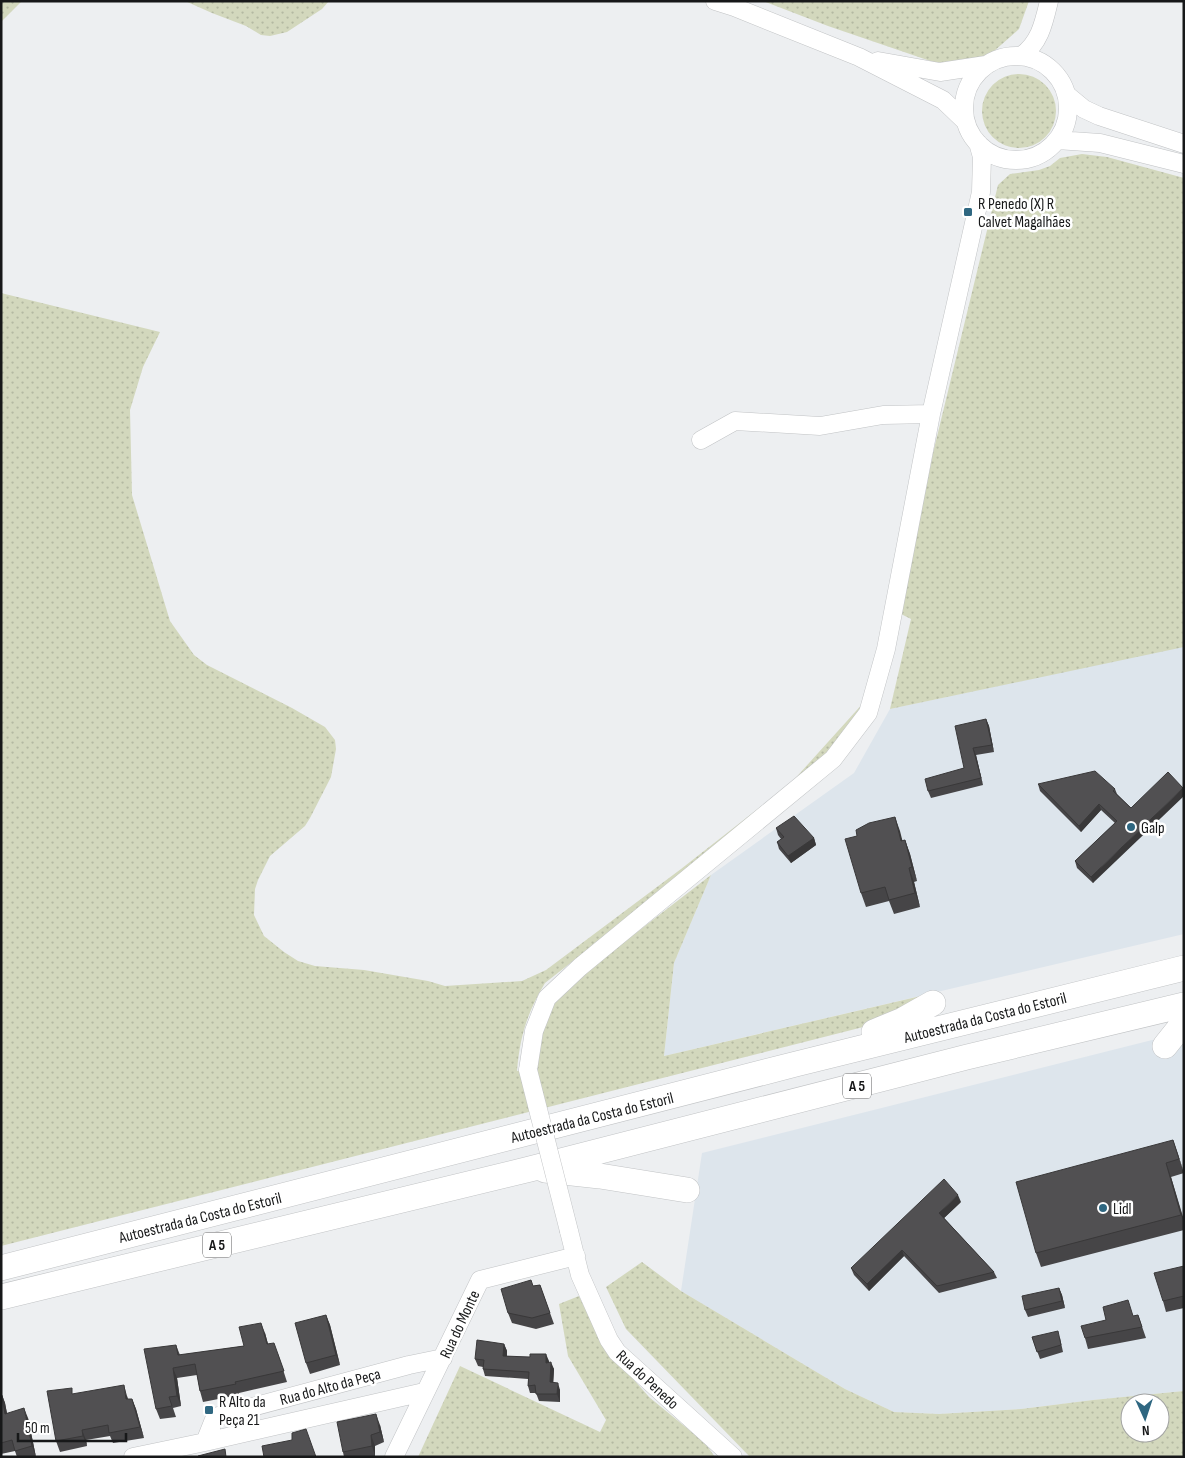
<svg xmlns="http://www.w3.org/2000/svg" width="1185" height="1458" font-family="'Sofia Sans Condensed',sans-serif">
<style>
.built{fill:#dde5ec}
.grass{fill:url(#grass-dots);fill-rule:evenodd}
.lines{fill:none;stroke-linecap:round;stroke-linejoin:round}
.minor-casing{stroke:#c1c3c5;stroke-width:19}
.highway-casing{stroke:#c1c3c5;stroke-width:26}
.minor{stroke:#fff;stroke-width:18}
.highway{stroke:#fff;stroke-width:25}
.minor-bridge-casing{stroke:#c1c3c5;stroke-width:19;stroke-linecap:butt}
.minor-bridge{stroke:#fff;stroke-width:18}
.wall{fill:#464547}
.shaded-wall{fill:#393839}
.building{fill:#515052;stroke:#393839}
.poi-dot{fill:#2f6781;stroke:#fff;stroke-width:2}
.labels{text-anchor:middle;stroke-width:5;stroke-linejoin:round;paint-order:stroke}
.shield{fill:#fff;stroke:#5d5d5e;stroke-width:1}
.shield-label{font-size:15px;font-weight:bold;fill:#171819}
.poi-label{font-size:16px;fill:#171819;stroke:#fff;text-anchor:start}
.street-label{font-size:16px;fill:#171819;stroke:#fff}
</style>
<defs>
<pattern id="grass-dots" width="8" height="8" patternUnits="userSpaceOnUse" patternTransform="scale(1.25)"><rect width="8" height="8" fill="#d3d8bd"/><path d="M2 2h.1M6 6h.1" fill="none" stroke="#b4b9a2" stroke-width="1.8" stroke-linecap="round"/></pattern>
</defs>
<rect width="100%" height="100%" fill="#edeff1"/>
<path class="built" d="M1184,646v288l-520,122 10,-93 37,-88 143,-102 36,-64z
M1184,1032v359l-91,9 -72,9 -82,5 -45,-2 -49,-23 -164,-98 21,-138z"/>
<path class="grass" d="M1,1h21l-21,21z
M185,1h144l-7,8 -35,23 -17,4 -9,-1 -15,-9 -34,-13z
M763,1h266l-10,28 -26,23 -19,9 -32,4 -114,-39z
M982 111a37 37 0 1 1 74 0a37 37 0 1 1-74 0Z
M1082,154l25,3 77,21v469l-294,62 21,-90 -10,-5 32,-161 65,-268 12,-11 29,-4 11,-4 10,-8z
M1,293l159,39 -17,35 -13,43 2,85 38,126 24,34 13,10 85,43 33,19 10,13 1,9 -5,28 -21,41 -5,8 -35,30 -12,24 -3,9 -1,26 10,21 20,16 14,9 17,5 49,4 64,11 17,5 77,-5 24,-11 135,-101 110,-86 74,-82 -25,44 -112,94 -183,144c-18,30 -25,53 -28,88l20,-4 5,-40 5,-11 9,-17 24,-23 131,-101 -37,88 -10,93 261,-61 -46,28 -878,223z
M642,1262l39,29 164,98 49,23 45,2 82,-5 72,-9 91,-9v66h-434l-124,-128 -20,-42zM1130,1403h30v30h-30z
M579,1296l22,46 48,55 56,46 10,14h-297l42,-91 140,66 6,-12 -38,-64 -9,-52z"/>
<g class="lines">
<g class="minor-casing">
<path id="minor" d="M715,1l19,6 125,50 84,43 23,22
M1021,56c19,-13 23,-34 28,-55
M964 108a52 52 0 1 1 104 0a52 52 0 1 1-104 0Z
M878,61l62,11 46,-7
M1067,95l17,14 15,7 85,28
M1057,140l43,3 84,21
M701,440l34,-19 85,5 63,-11 48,-1
M528,1070l6,-39 13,-33 33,-31 253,-208 35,-46 18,-64 45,-235 50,-222 1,-35 -4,-14
M569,1231l11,44 29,65 8,12 116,105
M205,1442l10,-25 194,-52 34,-7
M133,1457l72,-15 219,-50
M394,1457l86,-177 96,-24"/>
</g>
<g class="highway-casing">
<path id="highway" d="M874,1032l29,-12 30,-17
M1165,1046l12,-15 7,-5
M545,1170l55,6 87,14
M1,1268l795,-204 388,-96
M1,1297l529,-128 437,-112 217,-52"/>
</g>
<use href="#minor" class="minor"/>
<use href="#highway" class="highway"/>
<g class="minor-bridge-casing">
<path id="minor-bridge" d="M528,1070l41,161"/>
</g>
<use href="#minor-bridge" class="minor-bridge"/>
</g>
<path class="wall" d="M986,719l3,7 5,26 -18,3 7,30 -52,13 -3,-7 36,-23z
M1038,784l77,5 2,5 14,14 -38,75 -16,-15 -2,-7 40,-38 -14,-13 -20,22 -41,-41z
M895,817l7,24 3,-1 5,14 7,27 -3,1 6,25 -26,7 -5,-13 -23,6 -5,-14z
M776,828l38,10 2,7 -25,18 -12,-14 -2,-7 4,-3 -3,-4z
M1173,1140l11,33 -13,4 13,43v10l-143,37 -5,-14z
M961,1202l-17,16 50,54 3,6 -58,15 -35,-37 -35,35 -15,-16 -3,-7z
M1184,1266v42l-18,4 -3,-11z
M540,1285l14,39 -18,5 -24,-6 -4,-10 25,-27z
M1059,1288l3,7 3,13 -37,9 -3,-7z
M326,1315l4,10 10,40 -30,9 -4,-11z
M1138,1315l8,23 -58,11 -3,-11 49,-22z
M265,1333l3,11 10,10 9,28 -48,11v2l-36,7 -3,-11 -3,-16 -20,3 4,28 -8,2 3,9 -16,2 -4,-10 20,-64 4,10 64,-9z
M1032,1337l28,1 3,14 -23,7z
M504,1344l3,7v5l42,5v2l5,6 -1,13 7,8v12l-21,-1 -3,-8h-6l-2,-7v-7l-43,-3 -2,-7v-2l-5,-1 -3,-7z
M1,1392l4,11 2,10 21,5 8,39h-19l-2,-6 -14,3z
M74,1394l53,2 1,3h4l4,10 8,29 -31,5 -3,-7 -24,4 1,6 -27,6 -4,-11z
M380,1425l4,17 -9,4v10l-31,1 -1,-5z"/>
<path class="shaded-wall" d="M986,719l3,7 5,26 -2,-7z
M973,748l3,7 7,30 -2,-7z
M1183,788l1,8 -91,87 -2,-6z
M1099,804l2,6 -20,22 -2,-6z
M895,817l5,14 6,24 -5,-14z
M814,838l2,7 -25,18 -3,-7z
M905,840l5,14 7,27 -5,-14z
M909,868l5,14 6,25 -5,-14z
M1173,1140l5,14 6,19 -5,-14z
M1166,1163l5,14 13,45 -3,-7z
M958,1195l3,7 -19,18 -3,-7z
M902,1250l2,6 -35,35 -2,-7z
M1059,1288l3,7 3,13 -3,-7z
M326,1315l4,10 10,40 -4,-10z
M261,1323l4,10 6,22 -4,-11z
M504,1344l3,7 -1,12 -3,-7z
M546,1354l3,7v9l-3,-7z
M551,1362l3,7 -1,20 -3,-7z
M173,1368l4,10 4,28 -4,-10z
M558,1383l2,7v12l-3,-8z
M124,1385l3,11 3,14 -4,-11z
M1,1392l4,11 4,22 -4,-11z
M132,1399l4,10 8,29 -4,-11z
M24,1408l4,10 8,39 -4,-11z
M376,1414l4,11 4,17 -4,-10z
M82,1430l4,10 1,6 -4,-10z
M371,1435l4,11v10l-3,-10z"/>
<path class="building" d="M986,719l6,26 -19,3 8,30 -53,13 -3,-12 39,-11 -9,-42z
M1095,771l20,18 -2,2 18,17 37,-36 15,16 -92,89 -16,-16 42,-40 -18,-17 -20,22 -41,-42z
M794,816l20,22 -26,18 -11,-14 7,-5 -8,-9z
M895,817l6,24 4,-1 7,27 -3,1 6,25 -26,7 -4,-13 -24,6 -16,-54 12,-3 -1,-6 13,-7z
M1173,1140l6,19 -13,4 15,52 -145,38 -20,-71z
M944,1179l14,16 -19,18 55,59 -57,14 -35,-36 -35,34 -16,-16z
M1184,1266v30l-21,5 -9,-28z
M531,1280l2,6 7,-1 10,28 -18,5 -24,-5 -7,-24z
M1059,1288l3,13 -37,9 -3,-14z
M1128,1300l5,16 5,-1 4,12 -57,11 -4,-12 25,-6 -3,-13z
M326,1315l10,40 -30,8 -11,-40z
M261,1323l6,21 7,-1 10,28 -49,11 1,2 -36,7 -5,-27 -22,4 4,28 -8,1 3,9 -16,3 -12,-60 32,-4 2,10 66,-9 -5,-19z
M1058,1331l3,14 -24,7 -5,-15z
M477,1340l27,4 -1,12 27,1v-3h16v9l5,-1 -1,20 8,1 -1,11h-21l-1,-9 -7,1 1,-14 -46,-3 1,-9 -9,-1z
M124,1385l2,14h6l8,28 -31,6 -1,-8 -26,5 1,6 -27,5 -9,-50 25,-3v6z
M1,1392l4,22 19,-6 8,38 -17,5 -3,-11 -11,3z
M376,1414l4,18 -9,3 1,11 -29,6 -6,-30z
M306,1429l10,28h-52l-2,-11 30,-6v-7z
M225,1449l1,8h-28v-1z"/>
<g class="poi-dot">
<rect x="963" y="207" width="10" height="10" rx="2.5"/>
<circle cx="1131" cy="827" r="5"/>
<circle cx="1103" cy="1208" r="5"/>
<rect x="204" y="1405" width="10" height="10" rx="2.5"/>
</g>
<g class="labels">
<g class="shield">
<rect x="843" y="1073.5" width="28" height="25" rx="4"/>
<rect x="203" y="1232.5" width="28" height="25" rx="4"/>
</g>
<g class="shield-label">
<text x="857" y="1091">A 5</text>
<text x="217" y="1250">A 5</text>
</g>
<g class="poi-label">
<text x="978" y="209">R Penedo (X) R<tspan x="978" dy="18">Calvet Magalhães</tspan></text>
<text x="1141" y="833">Galp</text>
<text x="1113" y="1214">Lidl</text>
<text x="219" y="1407">R Alto da<tspan x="219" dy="18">Peça 21</tspan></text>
</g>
<g class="street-label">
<text transform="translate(985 1017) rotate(-14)" y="6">Autoestrada da Costa do Estoril</text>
<text transform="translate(592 1117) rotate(-14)" y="6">Autoestrada da Costa do Estoril</text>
<text transform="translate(200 1217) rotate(-14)" y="6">Autoestrada da Costa do Estoril</text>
<text transform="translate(459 1324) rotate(-65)" y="6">Rua do Monte</text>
<text transform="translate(648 1379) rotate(43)" y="6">Rua do Penedo</text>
<text transform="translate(330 1386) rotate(-15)" y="6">Rua do Alto da Peça</text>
</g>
</g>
<rect width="1185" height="1458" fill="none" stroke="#171819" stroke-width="5"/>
<g transform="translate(1145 1418) rotate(177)"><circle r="24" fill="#ffffff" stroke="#a2a3a3"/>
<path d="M0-4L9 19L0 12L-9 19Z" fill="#2f6781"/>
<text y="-8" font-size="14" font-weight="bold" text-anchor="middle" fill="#171819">N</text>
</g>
<path d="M18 1433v8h108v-8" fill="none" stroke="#171819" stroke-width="2.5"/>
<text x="25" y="1433" font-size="15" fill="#171819" stroke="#ffffff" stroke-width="4" paint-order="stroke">50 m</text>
</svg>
